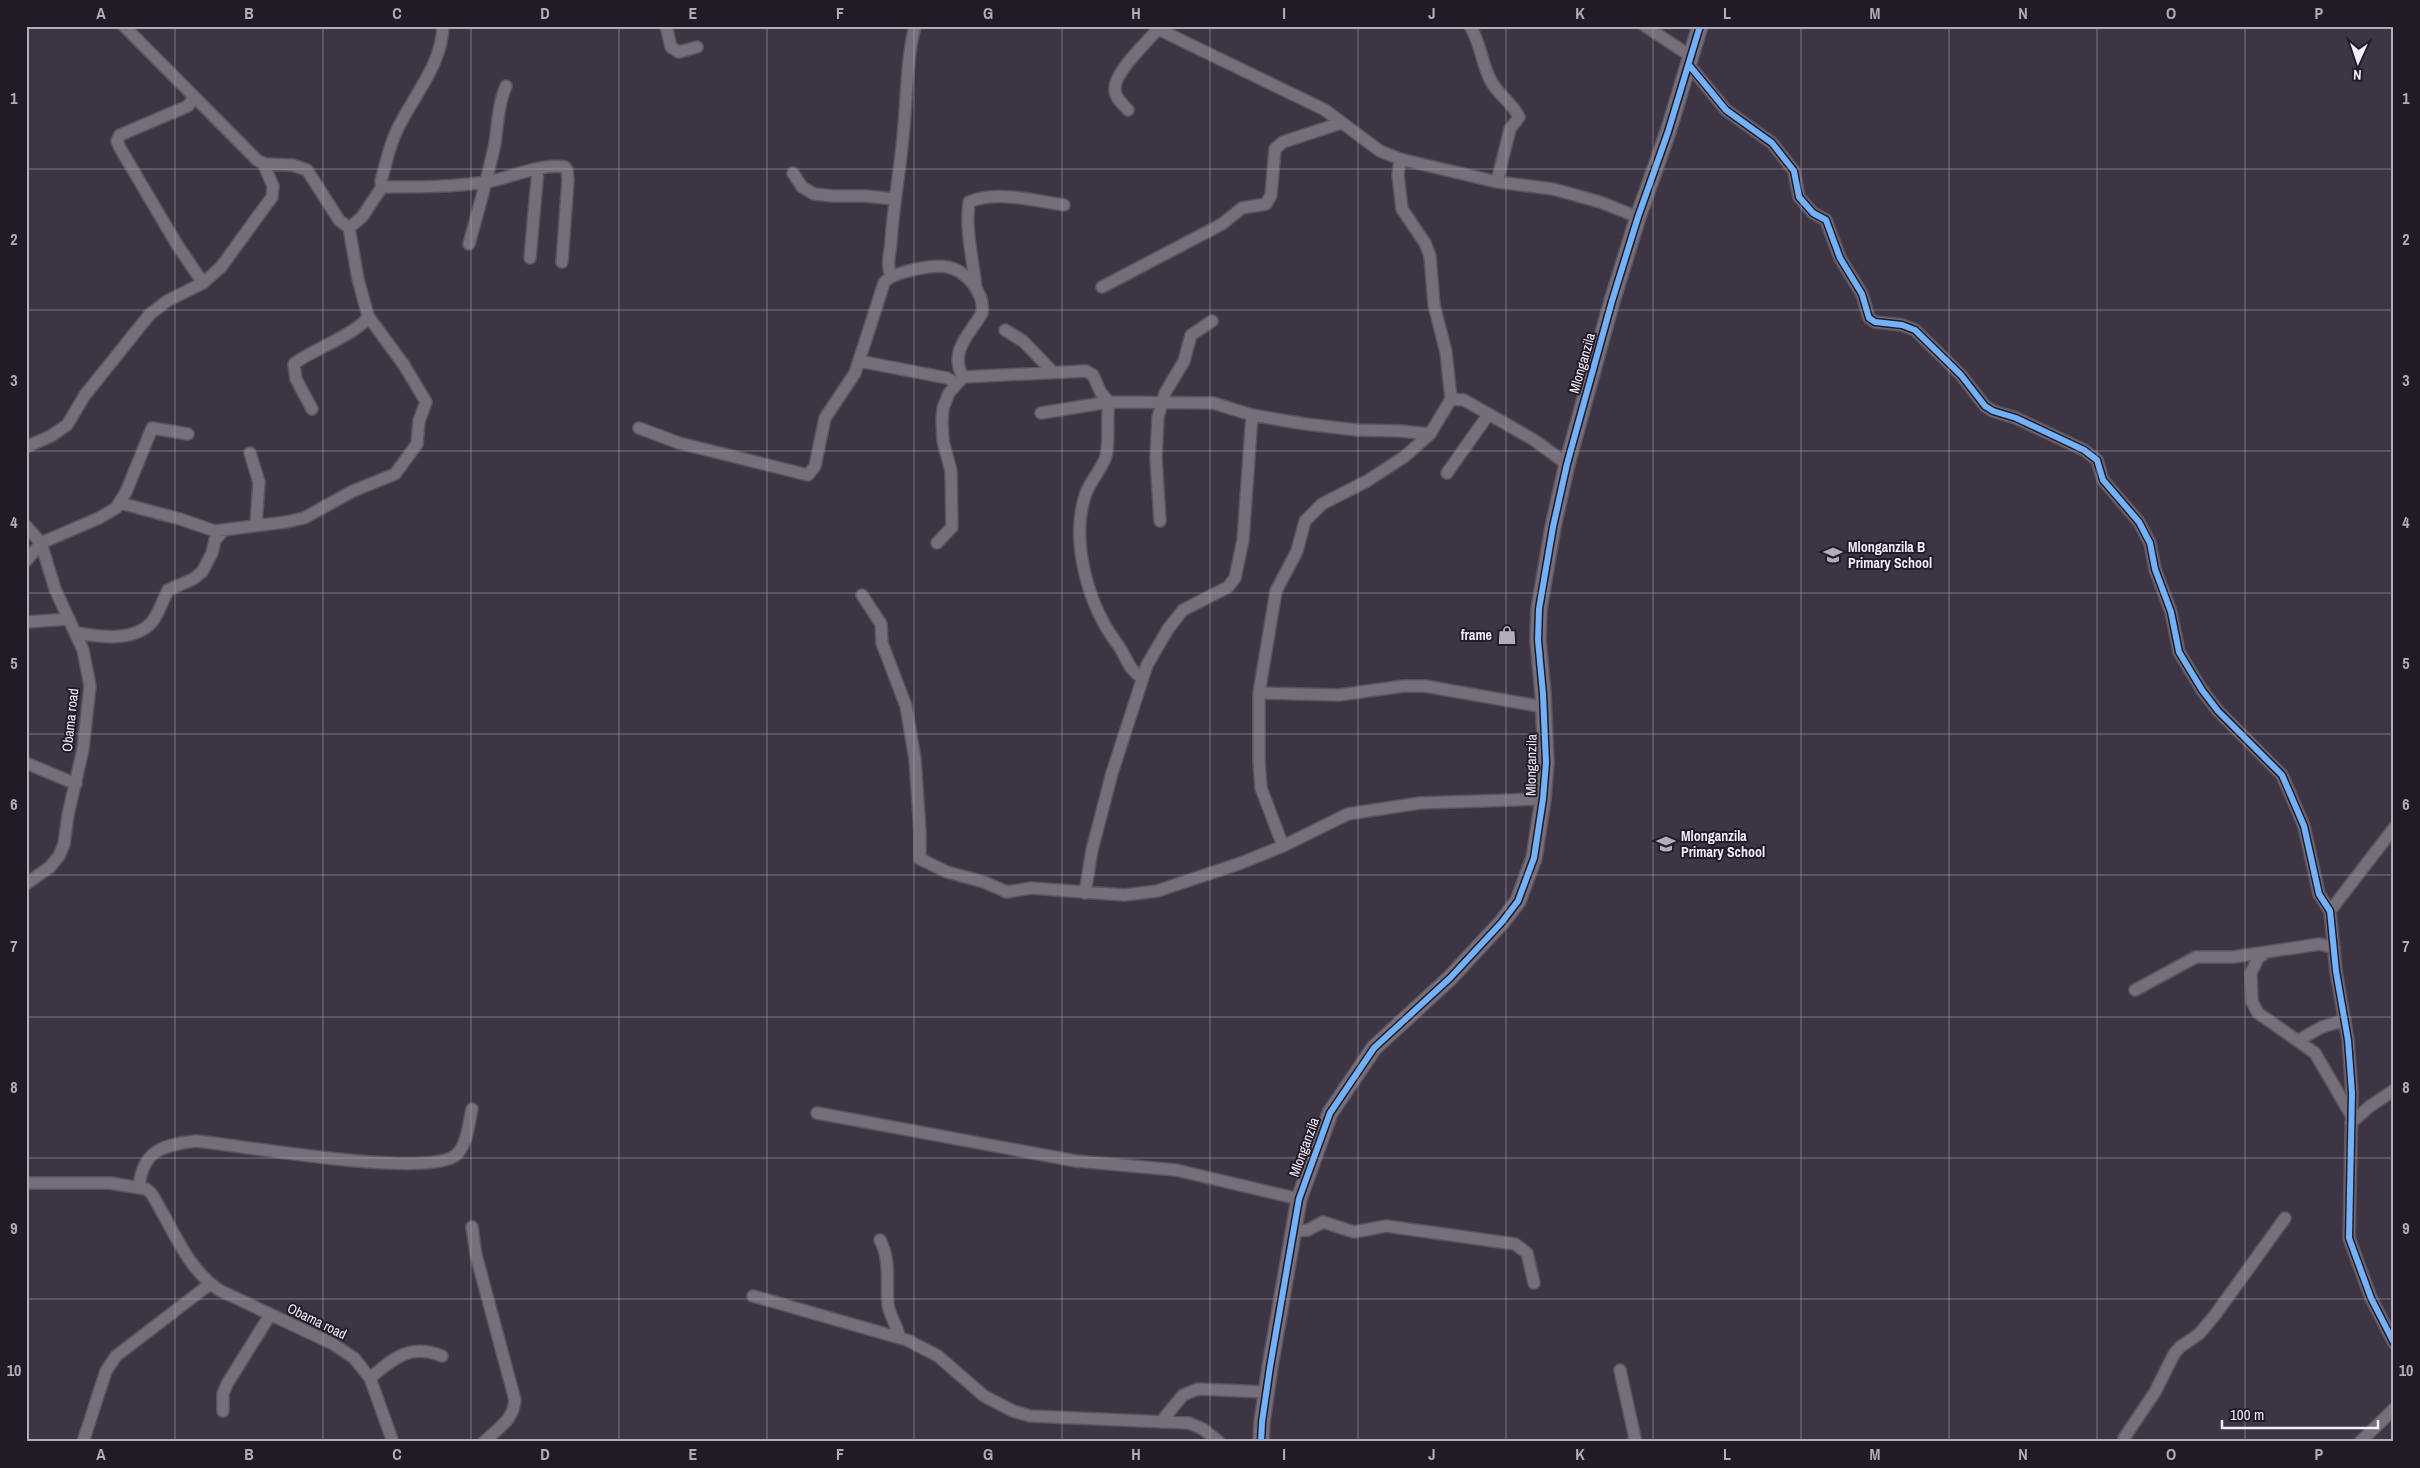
<svg xmlns="http://www.w3.org/2000/svg" width="2420" height="1468" font-family="'Archivo Narrow',sans-serif">
<style>
.lines{fill:none;stroke-linecap:round;stroke-linejoin:round}
.minor-casing{stroke:#5a5460;stroke-width:14}
.tertiary-casing{stroke:#5a5460;stroke-width:18}
.minor{stroke:#746f7a;stroke-width:11}
.tertiary{stroke:#746f7a;stroke-width:15}
.cycleway-casing{stroke:#211b27;stroke-width:9}
.cycleway{stroke:#73b2f8;stroke-width:6}
.grid{fill:none;stroke:#b4abbb;stroke-width:1;stroke-opacity:0.55}
.labels{text-anchor:middle;stroke-width:4;stroke-linejoin:round;paint-order:stroke}
.street-label{font-size:14px;fill:#f4ebfc;stroke:#211b27}
.poi-label{font-size:14px;font-weight:bold;fill:#f4ebfc;stroke:#211b27;text-anchor:start}
.neatline{fill:none;stroke:#b4abbb;stroke-width:2}
.grid-label{font-size:16px;text-anchor:middle;font-weight:bold;fill:#b4abbb}
</style>
<rect width="100%" height="100%" fill="#3d3543"/>
<g class="lines">
<g class="minor-casing">
<path id="minor" d="M124,26l133,134 8,4 27,1 15,5 32,50 10,8 9,51 10,37c-6,16 -59,35 -74,48l2,15 16,30
M666,26l5,21 8,5 18,-5
M1158,26v3l167,81 55,41 20,8 97,23 56,7 47,13 38,15
M1470,26c11,17 11,37 21,55 7,14 21,21 28,36l-9,12 -13,53
M1645,26l47,31
M1689,65l37,45 46,33 22,28 5,26 14,16 13,7 14,38 22,36 7,24 6,4 27,3 13,5 46,45 24,31 8,5 23,7 68,32 13,10 6,20 36,42 11,21 5,26 16,43 8,40 23,38 16,21 64,64 22,51 15,68 11,17 6,60 12,69 4,53 -3,145 22,60 23,45
M193,98l-5,8 -68,29 -3,6 3,7 56,95 27,40
M1128,110c-5,-6 -13,-12 -13,-20 -2,-17 32,-48 43,-61
M1400,159l-2,16 4,34 23,34 5,13 4,49 12,47 5,47
M793,173l9,14 12,7 19,2h32l29,3
M382,187c35,0 70,0 104,-5 25,-4 53,-19 79,-15l2,3 1,10 -6,82
M349,228l13,-11 20,-30 -1,-6c5,-17 8,-35 16,-51 16,-34 45,-65 46,-104
M469,244c9,-33 19,-67 26,-101 3,-20 3,-38 11,-57
M530,258l8,-89
M891,276c-5,-13 -1,-21 0,-34 2,-35 9,-70 12,-106 4,-36 3,-74 12,-110
M1102,287l120,-63 20,-16 24,-4 5,-9 4,-46 8,-7 58,-19
M976,288c-3,-29 -11,-57 -7,-86 28,-12 66,-1 95,3
M1005,330l18,11 30,31
M859,361l88,17 9,5
M1041,413l68,-11c-3,18 1,37 -3,54 -4,13 -15,24 -20,37 -17,48 3,114 32,152 10,14 9,23 24,33
M639,428l40,15 129,32 7,-9 10,-48 30,-45 29,-90c7,-11 50,-19 63,-16 19,3 38,26 35,46 -11,20 -34,38 -19,64
M26,447l25,-11 16,-11 18,-30 65,-81 17,-13 36,-18 18,-16 51,-70 1,-11 -10,-23
M250,453l9,29 -3,43
M1447,473l41,-58
M120,503l60,16 35,12 71,-9 18,-4 49,-27 42,-17 22,-30 2,-23 7,-19 -22,-37 -36,-49
M1160,521l-4,-63 2,-41 7,-24 19,-32 7,-26 21,-14
M26,526l15,17 14,46 28,61 7,36 -7,63 -15,66 -4,29 -5,12 -9,11 -24,17
M937,543l15,-16 -1,-56 -8,-30 -1,-20 1,-13 6,-15 14,-16 123,-6 7,4 8,18 8,9 104,1 39,12 53,9 52,6 44,1 29,3
M26,561l15,-18 58,-25 17,-10 10,-16 26,-64 36,6
M862,595l19,29 1,19 24,63 9,53 5,73v27l27,13 37,10 23,10 24,-4 93,7 33,-4 84,-28 42,-17 65,-32 72,-11 123,-4
M26,622l43,-3
M77,633c23,4 57,9 75,-11 7,-9 11,-22 16,-32l25,-11 9,-7 10,-19 3,-13 9,-10
M1259,693l80,2 65,-9h21l119,21
M26,763l50,21
M1283,846l-22,-58 -2,-27v-68l17,-102 21,-40 8,-30 17,-17 45,-23 37,-24 26,-23 21,-35 13,1 70,40 33,24
M1085,893l7,-43 20,-77 35,-108 21,-36 15,-19 45,-23 7,-9 8,-38 9,-125
M2330,911l64,-83
M2264,954l-6,4 -7,15 1,29 6,11 57,40 36,62
M2135,990l61,-33h37l87,-13 14,4
M2299,1040l23,-13 23,-7
M817,1113l259,48 100,9 123,29
M2351,1123l18,-16 25,-17
M26,1183h84l36,6 5,4c21,33 35,75 68,97l114,54 21,14 16,20 23,64
M139,1188c3,-38 24,-43 57,-47 44,4 231,38 260,14 11,-9 13,-33 16,-46
M472,1227l4,28 39,145c-2,21 -17,28 -31,42
M1294,1231l14,-1 15,-8 31,10 32,-6 129,18 12,9 7,30
M880,1240c11,20 6,43 8,65 2,11 9,21 12,33
M753,1296l154,44 31,16 46,40 29,15 17,5 159,7 14,6 16,13
M1620,1370l15,68 -2,4
M370,1378c24,-20 40,-35 72,-22
M223,1411v-17l4,-10 43,-69
M1161,1422l22,-27 15,-6 68,3
M83,1442l23,-71 10,-15 94,-72
M2124,1442v-4l31,-46 19,-38 6,-7 19,-13 16,-19 70,-97
M2360,1442l34,-33"/>
</g>
<g class="tertiary-casing">
<path id="tertiary" d="M1261,1442l1,-20 8,-55 29,-168 31,-86 44,-65 76,-70 52,-56 16,-21 16,-43 9,-59 3,-36 -3,-69 -5,-54 1,-31 14,-82 14,-63 45,-163 26,-84 30,-85 32,-106"/>
</g>
<use href="#minor" class="minor"/>
<use href="#tertiary" class="tertiary"/>
<g class="cycleway-casing">
<path id="cycleway" d="M1689,65l37,45 46,33 22,28 5,26 14,16 13,7 14,38 22,36 7,24 6,4 27,3 13,5 46,45 24,31 8,5 23,7 68,32 13,10 6,20 36,42 11,21 5,26 16,43 8,40 23,38 16,21 64,64 22,51 15,68 11,17 6,60 12,69 4,53 -3,145 22,60 23,45
M1261,1442l1,-20 8,-55 29,-168 31,-86 44,-65 76,-70 52,-56 16,-21 16,-43 9,-59 3,-36 -3,-69 -5,-54 1,-31 14,-82 14,-63 45,-163 26,-84 30,-85 32,-106"/>
</g>
<use href="#cycleway" class="cycleway"/>
</g>
<path class="grid" d="M175,26v1416M323,26v1416M471,26v1416M619,26v1416M767,26v1416M914,26v1416M1062,26v1416M1210,26v1416M1358,26v1416M1506,26v1416M1653,26v1416M1801,26v1416M1949,26v1416M2097,26v1416M2245,26v1416M26,169h2368M26,310h2368M26,451h2368M26,593h2368M26,734h2368M26,875h2368M26,1017h2368M26,1158h2368M26,1299h2368"/>
<defs>
<g id="school-bare" transform="scale(1.5)"><path d="M0-5L7-2L0 1L-7-2ZM-4 1L0 2.5L4 1V4Q0 6-4 4Z" fill="#b4abbb" stroke="#211b27" stroke-width="2.5" paint-order="stroke"/></g>
<g id="shop-bare" transform="scale(1.5)"><path d="M-5-2.5h2.3a2.7 3.5 0 0 1 5.4 0H5L5.5 6h-11ZM-1.5-2.5h3a1.5 2.3 0 0 0-3 0Z" fill="#b4abbb" stroke="#211b27" stroke-width="2.5" paint-order="stroke"/></g>
</defs>
<g fill-rule="evenodd">
<use href="#school-bare" x="1833" y="555"/>
<use href="#shop-bare" x="1507" y="635"/>
<use href="#school-bare" x="1666" y="844"/>
</g>
<g class="labels">
<g class="street-label">
<text transform="translate(1582 363) rotate(-74)" y="5">Mlonganzila</text>
<text transform="translate(70 720) rotate(-84)" y="5">Obama road</text>
<text transform="translate(1531 765) rotate(-89)" y="5">Mlonganzila</text>
<text transform="translate(1304 1147) rotate(-70)" y="5">Mlonganzila</text>
<text transform="translate(317 1321) rotate(26)" y="5">Obama road</text>
</g>
<g class="poi-label">
<text x="1848" y="552">Mlonganzila B<tspan x="1848" dy="16">Primary School</tspan></text>
<text x="1492" y="640" text-anchor="end">frame</text>
<text x="1681" y="841">Mlonganzila<tspan x="1681" dy="16">Primary School</tspan></text>
</g>
</g>
<rect width="2420" height="1468" fill="none" stroke="#211b27" stroke-width="55"/>
<g transform="translate(2358 62) rotate(183)" stroke="#211b27" stroke-width="4" paint-order="stroke">
<path d="M0-4L9 19L0 12L-9 19Z" fill="#f4ebfc"/>
<text y="-8" font-size="14" font-weight="bold" text-anchor="middle" fill="#f4ebfc">N</text>
</g>
<path d="M2222 1420v8h156v-8" fill="none" stroke="#f4ebfc" stroke-width="2.5"/>
<text x="2230" y="1420" font-size="15" fill="#f4ebfc" stroke="#211b27" stroke-width="4" paint-order="stroke">100 m</text>
<rect x="28" y="28" width="2364" height="1412" class="neatline"/>
<g class="grid-label">
<text x="101" y="19">A</text>
<text x="249" y="19">B</text>
<text x="397" y="19">C</text>
<text x="545" y="19">D</text>
<text x="693" y="19">E</text>
<text x="840" y="19">F</text>
<text x="988" y="19">G</text>
<text x="1136" y="19">H</text>
<text x="1284" y="19">I</text>
<text x="1432" y="19">J</text>
<text x="1580" y="19">K</text>
<text x="1727" y="19">L</text>
<text x="1875" y="19">M</text>
<text x="2023" y="19">N</text>
<text x="2171" y="19">O</text>
<text x="2319" y="19">P</text>
<text x="14" y="104">1</text>
<text x="2406" y="104">1</text>
<text x="14" y="245">2</text>
<text x="2406" y="245">2</text>
<text x="14" y="386">3</text>
<text x="2406" y="386">3</text>
<text x="14" y="528">4</text>
<text x="2406" y="528">4</text>
<text x="14" y="669">5</text>
<text x="2406" y="669">5</text>
<text x="14" y="810">6</text>
<text x="2406" y="810">6</text>
<text x="14" y="952">7</text>
<text x="2406" y="952">7</text>
<text x="14" y="1093">8</text>
<text x="2406" y="1093">8</text>
<text x="14" y="1234">9</text>
<text x="2406" y="1234">9</text>
<text x="14" y="1376">10</text>
<text x="2406" y="1376">10</text>
<text x="101" y="1460">A</text>
<text x="249" y="1460">B</text>
<text x="397" y="1460">C</text>
<text x="545" y="1460">D</text>
<text x="693" y="1460">E</text>
<text x="840" y="1460">F</text>
<text x="988" y="1460">G</text>
<text x="1136" y="1460">H</text>
<text x="1284" y="1460">I</text>
<text x="1432" y="1460">J</text>
<text x="1580" y="1460">K</text>
<text x="1727" y="1460">L</text>
<text x="1875" y="1460">M</text>
<text x="2023" y="1460">N</text>
<text x="2171" y="1460">O</text>
<text x="2319" y="1460">P</text>
</g>
</svg>
